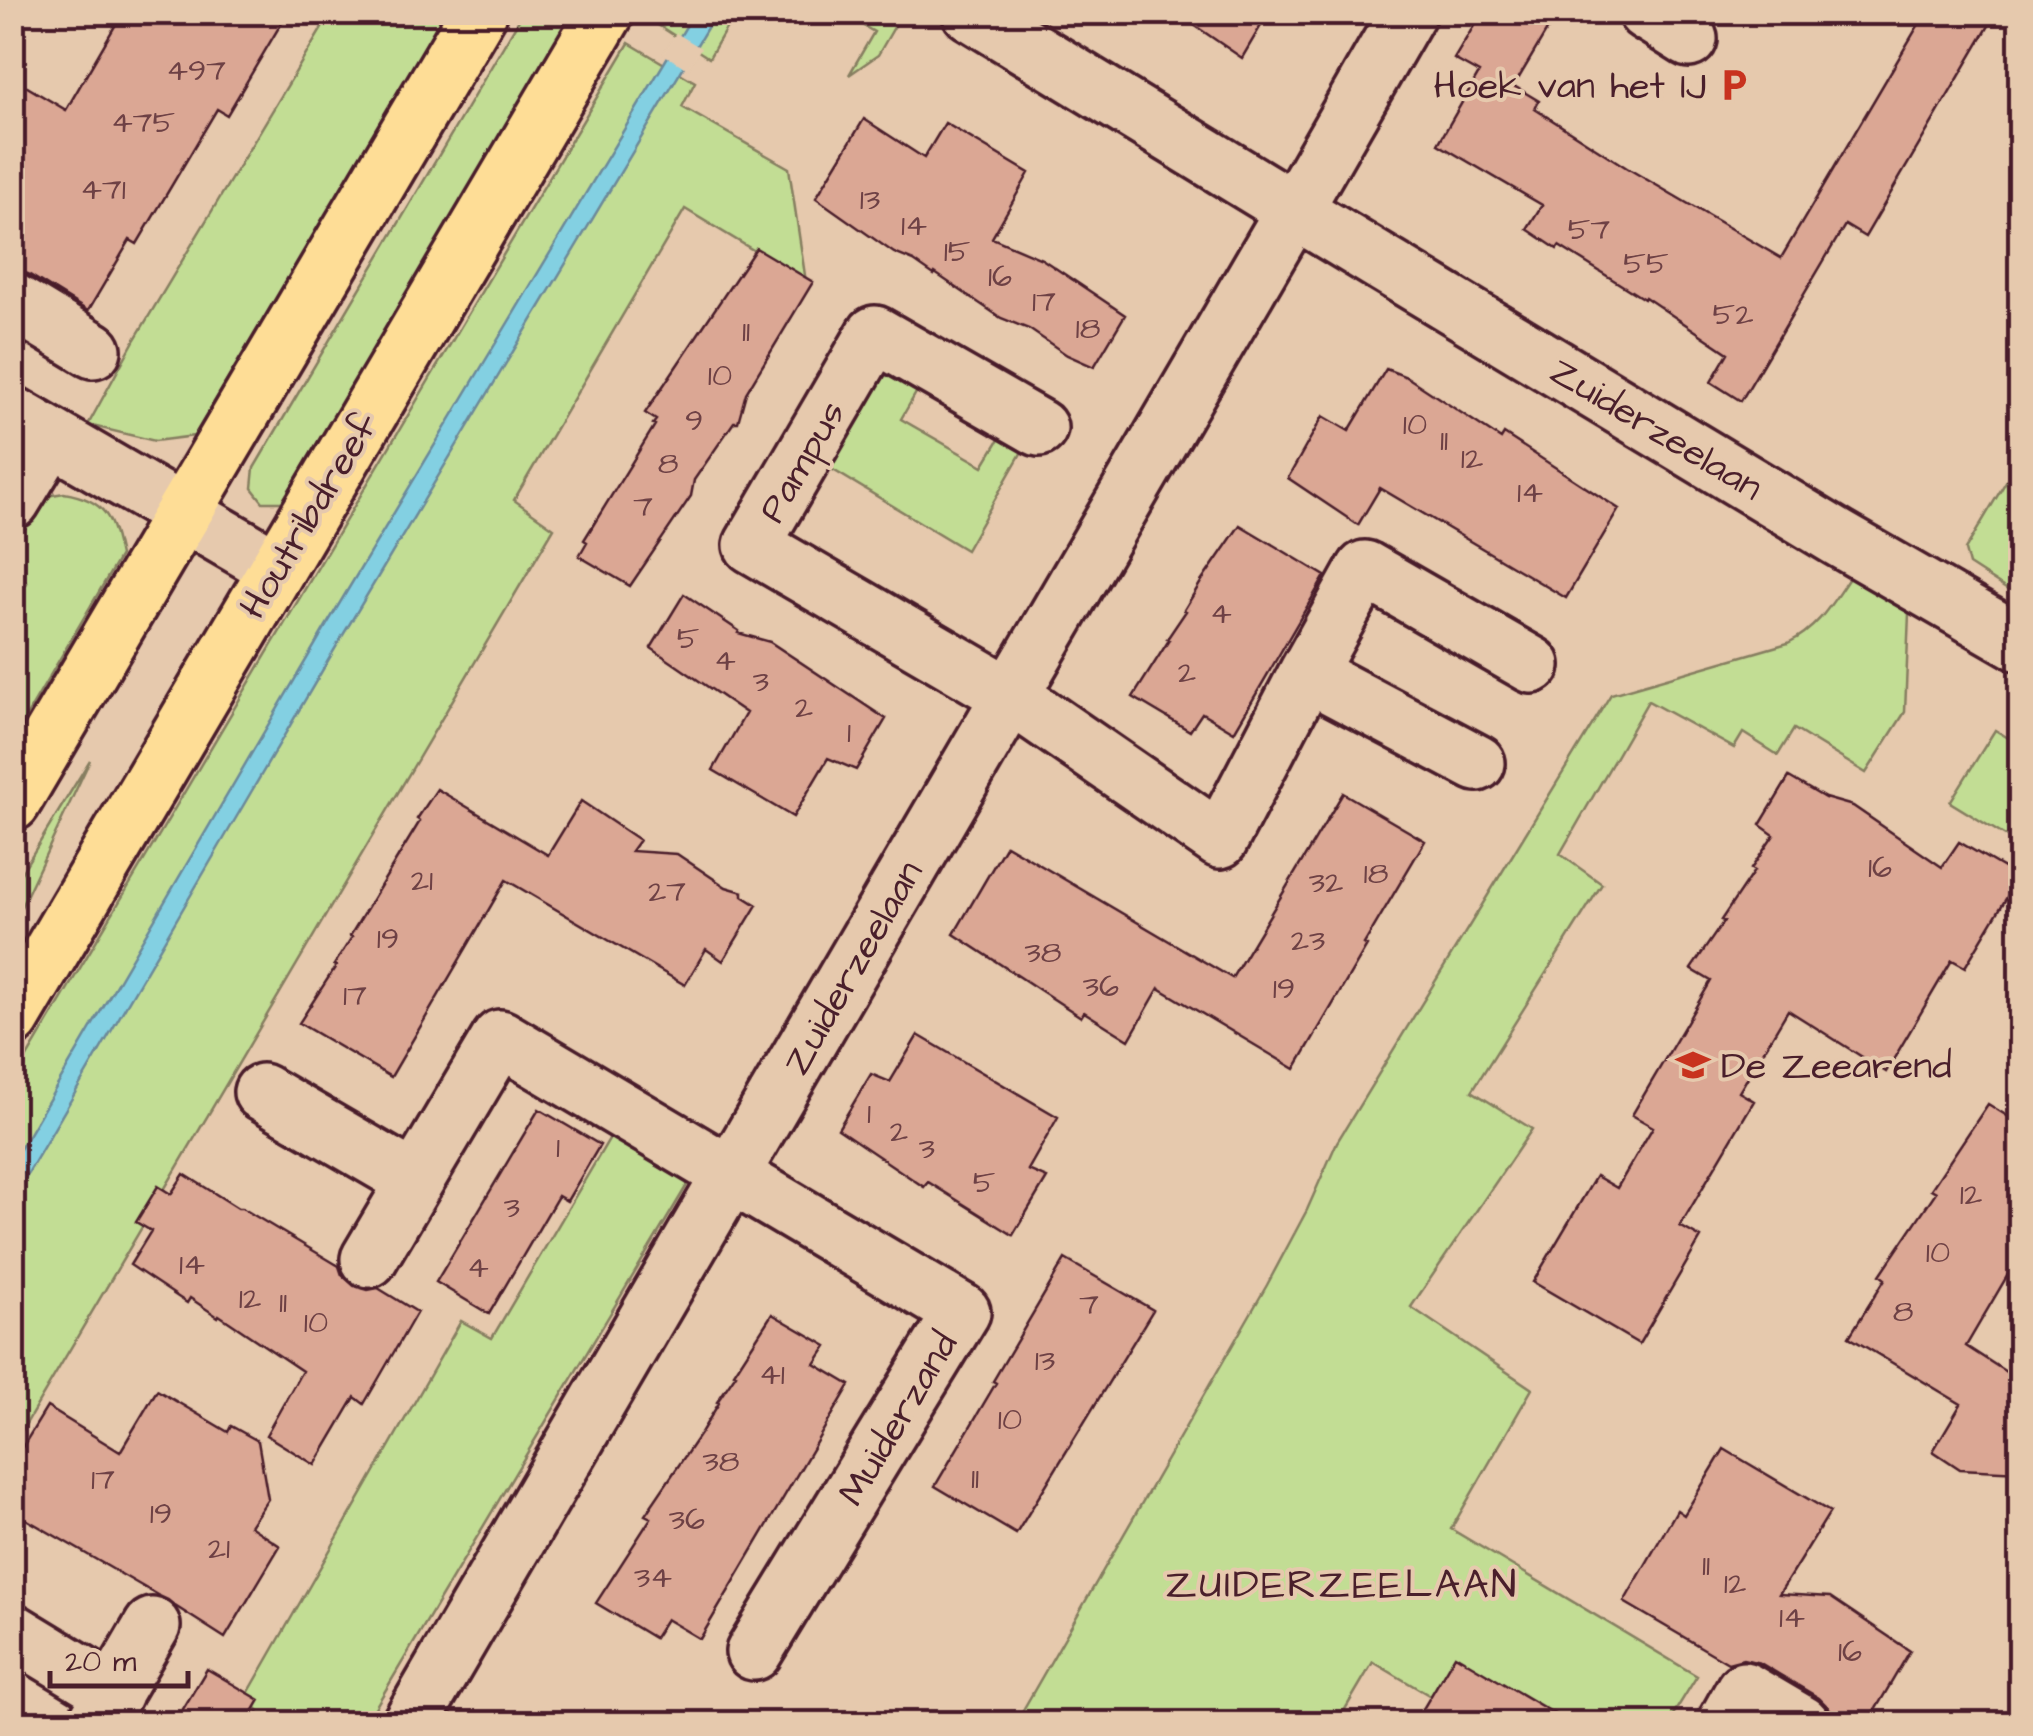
<svg xmlns="http://www.w3.org/2000/svg" width="2033" height="1736" font-family="'Architects Daughter',sans-serif">
<style>
.green{fill:#c2dd94;stroke:#867e60;stroke-width:2.5}
.water{fill:#83d0e2;stroke:#6c8999;stroke-width:2.5}
.pier{fill:#e6c9ad}
.building{fill:#dba794;stroke:#4a1f2b;stroke-width:2.5}
.lines{fill:none;stroke-linecap:round;stroke-linejoin:round}
.minor-casing{stroke:#4a1f2b;stroke-width:62}
.major-casing{stroke:#4a1f2b;stroke-width:62}
.minor{stroke:#e6c9ad;stroke-width:55}
.major{stroke:#fedd96;stroke-width:55}
.labels{text-anchor:middle;stroke-width:8;stroke-linejoin:round;paint-order:stroke}
.number-label{font-size:32px;fill:#6e4145}
.poi-label{font-size:38px;fill:#4a1f2b;stroke:#e6c9ad;text-anchor:end}
.street-label{font-size:38px;fill:#4a1f2b;stroke:#e6c9ad}
.neighbourhood-label{font-size:40px;letter-spacing:2.5px;fill:#4a1f2b;stroke:#e6c9ad}
</style>
<rect width="100%" height="100%" fill="#e6c9ad"/>
<filter id="ink" filterUnits="userSpaceOnUse"><feTurbulence type="fractalNoise" baseFrequency=".01" numOctaves="2"/><feDisplacementMap in="SourceGraphic" scale="20" xChannelSelector="R" yChannelSelector="G"/><feConvolveMatrix kernelMatrix="1 2 1 2 8 2 1 2 1" color-interpolation-filters="sRGB"/></filter>
<g filter="url(#ink)">
<path class="green" d="M647,12l88,1 -26,45 -65,-42z
M895,12l6,3 -23,40 -29,20 25,-43 -33,-19z
M331,13h115l-252,423 -39,5 -67,-16 47,-86z
M523,13h51l-292,489h-19l-11,-14 2,-20z
M629,43l66,39 -13,25 107,61 17,114 -121,-73 -171,291 40,28 -541,918v-365z
M896,363l28,16 -23,40 82,47 23,-38 22,13 -62,109 -141,-85 54,-92z
M2020,458v140l-51,-33 -4,-15z
M64,493c43,7 48,26 56,63l-107,183v-132l14,-24 -14,-9v-54l22,-22z
M1849,578l60,35 -4,99 -39,61 -72,-44 -16,26 -35,-22 -9,15 -86,-47 -88,153 42,30 -130,207 60,38 -121,178 121,82 -81,140 246,147 -29,47h-192l-103,-61 -36,61 -322,1 252,-439 40,-75 30,-68 274,-448 177,-51c30,-15 42,-37 61,-65z
M1995,730l25,15v100l-70,-43z
M90,760l-77,164v-38z
M623,1115l73,55 -330,553h-114l7,-12 -13,-14 215,-376 31,17z"/>
<path class="water" d="M694,13h22l-373,622 -330,564v-38l313,-535z"/>
<path class="pier" d="M676,33l25,15 -13,21 -25,-15z"/>
<path class="building" d="M123,12h165l-61,103 -10,-6 -80,135 -7,-4 -42,71 -60,-37 -16,-4v-192l54,32z
M1175,12h94l-27,46z
M1482,12h76l-44,74 25,15 -4,8 92,59 154,90 145,-246h71l-132,225 -20,-12 -104,176 -30,-19 17,-29 -83,-56 -1,2 -85,-53 -2,3 -30,-20 15,-24 -104,-61 41,-71 -25,-14z
M864,119l60,39 21,-35 84,50 -37,65 50,21 83,56 -31,52 -27,-12 -38,-26 -28,-11 -66,-45 -1,2 -20,-14 -20,-8 -78,-55z
M756,248l57,34 -67,111 -8,29h-4l-40,58 -3,16 -61,90 -51,-30 8,-14 -3,-2 71,-115 -2,-1 3,-4 -11,-7z
M1386,369l21,8 94,62 3,-5 115,75 -53,89 -186,-110 -22,37 -70,-47 35,-62 26,15z
M1240,525l85,51 -91,156 -32,-19 -12,18 -57,-34 36,-57 -2,-1 19,-28 -2,-1 17,-28z
M684,594l55,37 -1,2 32,9 116,77 -30,51 -28,-12 -35,59 -80,-47 33,-57 -95,-65z
M1789,777l36,21 28,8 89,61 17,-25 60,35 -54,90 -13,-7 -66,112 -98,-62 -49,82 15,9 -74,125 21,12 -62,106 -106,-62 63,-106 21,12 36,-61 -21,-12 79,-134 -20,-12 33,-48 -3,-1 33,-49 -3,-2 23,-34 -14,-10z
M437,789l111,66 33,-54 58,39 -8,11 46,3 49,33 17,5v4l14,9 -34,56 -17,-12 -21,36 -179,-105 -115,197 -92,-54 37,-57 -2,-1 18,-28 -2,-1 70,-115 -3,-2z
M1343,793l82,48 -61,103 3,2 -72,123 -136,-81 -30,52 -45,-28 -3,5 -127,-83 52,-89 226,133z
M918,1035l140,82 -30,53 19,8 -34,57 -85,-53 -4,5 -86,-58 33,-55 19,8z
M1988,1104l32,20v130l-54,92 54,35v91l-60,-3 -27,-18 28,-47 -112,-67 36,-58 -5,-4 56,-83 -5,-3z
M539,1109l61,36 -33,56 -9,-5 -69,118 -53,-32z
M184,1174l54,34h4l97,58 3,9 12,11 14,4 10,-2 39,24 -53,92 -9,-7 -40,68 -49,-30 36,-64 -83,-56 -1,2 -28,-19 -3,5 -57,-38 21,-34 -15,-9 22,-36 13,8z
M1065,1259l88,51 -137,224 -81,-48 61,-103 -3,-2z
M772,1314l55,32 -12,18 35,21 -150,254 -34,-20 -12,19 -58,-35 55,-85 -6,-3 57,-84 17,-28 -2,-1 19,-28 -2,-1z
M157,1390l71,42 3,-6 27,15 10,58 -18,27 30,20 -55,92 -50,-32 -7,-6 -9,-4 -147,-85v-47l35,-57 73,45z
M1724,1449l106,63 -51,82 51,3 80,54 -43,73h-34l-3,-15 -11,-11 -59,-35 -17,-4 -15,4 -104,-61 53,-92 7,5z
M1455,1655l117,69h-158z
M207,1669l53,31 -14,24h-72z"/>
<g class="lines">
<g class="minor-casing">
<path id="minor" d="M1408,12l-114,198 544,328 182,105
M1646,12l43,27
M12,301l81,49
M12,414l265,154
M1039,428l-164,-94 -123,211 259,151 209,144 87,-167
M12,501l39,-64
M1477,763l-170,-90 58,-104 167,96
M262,1092l153,89
M369,1259l131,-221 462,274 -208,340
M12,1631l102,62
M95,1724l57,-98
M410,1724l884,-1514 -324,-198
M1725,1724l19,-34 58,34"/>
</g>
<g class="major-casing">
<path id="major" d="M12,803l467,-791
M12,1018l594,-1006"/>
</g>
<use href="#minor" class="minor"/>
<use href="#major" class="major"/>
</g>
</g>
<defs>
<g id="parking-bare" transform="scale(2.7)"><path d="M-3.5-5.5H1a3.5 3.5 0 0 1 0 7H-1V5.5H-3.5ZM-1-3.4V-.6H.8a1.4 1.4 0 0 0 0-2.8Z" fill="#c8321e" stroke="#e6c9ad" stroke-width="2.5" paint-order="stroke"/></g>
<g id="school-bare" transform="scale(2.7)"><path d="M0-5L7-2L0 1L-7-2ZM-4 1L0 2.5L4 1V4Q0 6-4 4Z" fill="#c8321e" stroke="#e6c9ad" stroke-width="2.5" paint-order="stroke"/></g>
</defs>
<g fill-rule="evenodd">
<use href="#parking-bare" x="1734" y="85"/>
<use href="#school-bare" x="1693" y="1065"/>
</g>
<g class="labels">
<g class="number-label">
<text x="196" y="80">497</text>
<text x="143" y="132">475</text>
<text x="103" y="199">471</text>
<text x="870" y="209">13</text>
<text x="914" y="235">14</text>
<text x="1589" y="239">57</text>
<text x="957" y="261">15</text>
<text x="1646" y="273">55</text>
<text x="1000" y="286">16</text>
<text x="1044" y="311">17</text>
<text x="1733" y="324">52</text>
<text x="1088" y="338">18</text>
<text x="746" y="341">11</text>
<text x="720" y="385">10</text>
<text x="694" y="430">9</text>
<text x="1415" y="434">10</text>
<text x="1444" y="450">11</text>
<text x="1472" y="468">12</text>
<text x="668" y="473">8</text>
<text x="1530" y="502">14</text>
<text x="643" y="516">7</text>
<text x="1221" y="623">4</text>
<text x="688" y="648">5</text>
<text x="725" y="670">4</text>
<text x="1187" y="682">2</text>
<text x="761" y="691">3</text>
<text x="804" y="717">2</text>
<text x="849" y="742">1</text>
<text x="1880" y="877">16</text>
<text x="1376" y="883">18</text>
<text x="422" y="890">21</text>
<text x="1326" y="892">32</text>
<text x="667" y="901">27</text>
<text x="388" y="948">19</text>
<text x="1308" y="950">23</text>
<text x="1043" y="962">38</text>
<text x="1101" y="996">36</text>
<text x="1284" y="998">19</text>
<text x="355" y="1005">17</text>
<text x="869" y="1123">1</text>
<text x="899" y="1141">2</text>
<text x="558" y="1157">1</text>
<text x="927" y="1158">3</text>
<text x="984" y="1192">5</text>
<text x="1971" y="1204">12</text>
<text x="512" y="1217">3</text>
<text x="1938" y="1262">10</text>
<text x="192" y="1274">14</text>
<text x="478" y="1277">4</text>
<text x="250" y="1308">12</text>
<text x="283" y="1312">11</text>
<text x="1089" y="1314">7</text>
<text x="1903" y="1321">8</text>
<text x="316" y="1332">10</text>
<text x="1045" y="1370">13</text>
<text x="772" y="1384">41</text>
<text x="1010" y="1429">10</text>
<text x="721" y="1471">38</text>
<text x="975" y="1488">11</text>
<text x="103" y="1489">17</text>
<text x="161" y="1523">19</text>
<text x="687" y="1529">36</text>
<text x="219" y="1558">21</text>
<text x="1706" y="1575">11</text>
<text x="653" y="1587">34</text>
<text x="1735" y="1593">12</text>
<text x="1792" y="1627">14</text>
<text x="1850" y="1661">16</text>
</g>
<g class="poi-label">
<text x="1706" y="98">Hoek van het IJ</text>
<text x="1721" y="1078" text-anchor="start">De Zeearend</text>
</g>
<g class="street-label">
<text transform="translate(1657 428) rotate(31)" y="13">Zuiderzeelaan</text>
<text transform="translate(801 461) rotate(-60)" y="13">Pampus</text>
<text transform="translate(308 515) rotate(-59)" y="13">Houtribdreef</text>
<text transform="translate(852 967) rotate(-60)" y="13">Zuiderzeelaan</text>
<text transform="translate(897 1418) rotate(-59)" y="13">Muiderzand</text>
</g>
<g class="neighbourhood-label">
<text x="1342" y="1597">ZUIDERZEELAAN</text>
</g>
</g>
<rect width="2033" height="1736" fill="none" stroke="#e6c9ad" stroke-width="50"/>
<rect x="25" y="25" width="1983" height="1686" fill="none" stroke="#4a1f2b" stroke-width="4" filter="url(#ink)"/>
<path d="M50 1671v15h138v-15" fill="none" stroke="#4a1f2b" stroke-width="5"/>
<text x="65" y="1671" font-size="30" fill="#4a1f2b" stroke="#e6c9ad" stroke-width="8" paint-order="stroke">20 m</text>
</svg>
